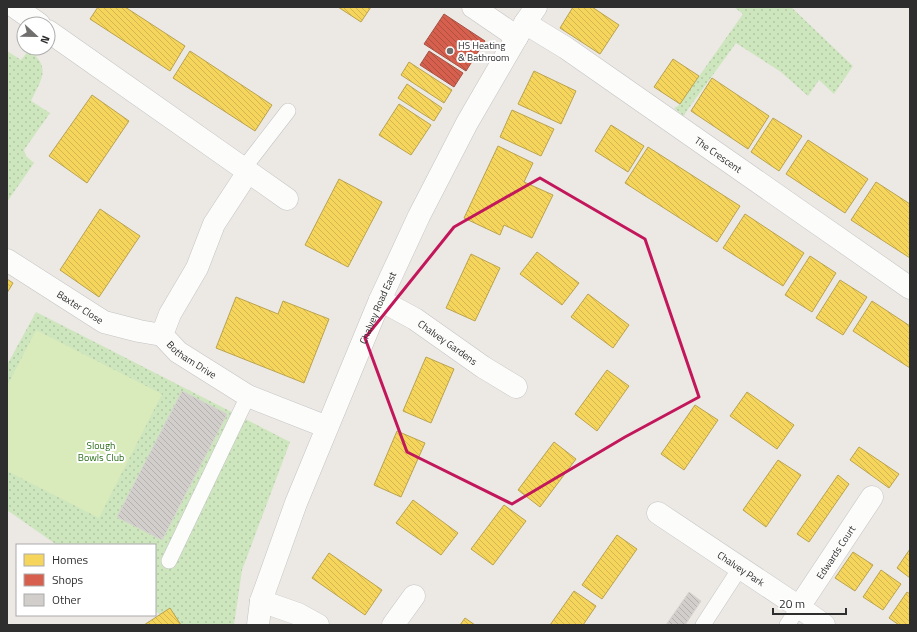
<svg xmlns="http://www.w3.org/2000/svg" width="917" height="632" font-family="'Titillium Web',sans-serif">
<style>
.green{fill:url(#green-dots)}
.pitch{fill:#d9eabb}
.homes{fill:url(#homes-back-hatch);stroke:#baa34e}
.shops{fill:url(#shops-back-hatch);stroke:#a45144}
.building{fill:url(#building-back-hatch);stroke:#d7d4d0}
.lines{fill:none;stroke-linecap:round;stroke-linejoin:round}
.service-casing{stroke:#c5c4c5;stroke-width:16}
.minor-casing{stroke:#c5c4c5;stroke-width:23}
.tertiary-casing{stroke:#c5c4c5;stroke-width:23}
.service{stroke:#fcfcfb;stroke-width:15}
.minor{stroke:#fcfcfb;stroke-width:22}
.tertiary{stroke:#fcfcfb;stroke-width:22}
.marked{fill:none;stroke:#c2185b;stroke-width:3;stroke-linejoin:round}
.poi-dot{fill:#706f6e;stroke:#fff;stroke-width:1.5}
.labels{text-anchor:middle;stroke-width:4;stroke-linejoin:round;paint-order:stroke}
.poi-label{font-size:10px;fill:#2e2e2e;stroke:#fff;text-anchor:start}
.street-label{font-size:10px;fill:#2e2e2e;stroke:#fff}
.park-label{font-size:10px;fill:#2c6e1b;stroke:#fff}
</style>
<defs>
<pattern id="green-dots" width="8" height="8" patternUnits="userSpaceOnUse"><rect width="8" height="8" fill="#cee6be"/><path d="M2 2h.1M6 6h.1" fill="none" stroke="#b1c6a4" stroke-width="1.8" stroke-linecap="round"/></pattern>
<pattern id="homes-back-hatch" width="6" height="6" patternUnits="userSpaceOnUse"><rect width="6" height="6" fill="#f6d55c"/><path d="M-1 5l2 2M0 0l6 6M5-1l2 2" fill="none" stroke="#d3b750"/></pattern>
<pattern id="shops-back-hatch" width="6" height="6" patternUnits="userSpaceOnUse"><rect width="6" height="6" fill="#d6604d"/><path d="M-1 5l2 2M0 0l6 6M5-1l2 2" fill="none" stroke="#ae5040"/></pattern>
<pattern id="building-back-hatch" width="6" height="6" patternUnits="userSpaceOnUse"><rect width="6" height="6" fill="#d1cecb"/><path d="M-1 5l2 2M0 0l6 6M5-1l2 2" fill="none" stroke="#b4b1af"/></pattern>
</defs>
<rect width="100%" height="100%" fill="#ece8e4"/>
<path class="green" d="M734,7h57l62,59 -19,28 -15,-14 -11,16 -27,-24 -45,-29 -50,69 -2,4 -10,-8 4,-2 65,-92z
M29,50c23,18 12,30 2,51l19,12 -26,37 2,6 8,7 -27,39v-151l14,9z
M36,312l254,130 -48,128 -8,55h-57l-22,-14v-66h-98l-50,-35v-145z"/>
<path class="pitch" d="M36,330l126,64 -63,124 -92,-47v-85z"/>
<path class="homes" d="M98,7h27l60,39 -15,25 -80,-52z
M338,7h33l-10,15z
M573,7h19l27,18 -19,29 -40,-26z
M190,51l82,54 -17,26 -82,-53z
M673,59l26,17 -19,28 -26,-17z
M409,62l43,28 -8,13 -43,-28z
M534,71l42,20 -15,33 -43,-20z
M712,78l57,38 -21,33 -57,-38z
M407,84l35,24 -8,13 -36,-23z
M92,95l37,26 -42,62 -38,-27z
M399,104l32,21 -20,30 -32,-20z
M512,110l42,19 -13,27 -41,-19z
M773,118l29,18 -23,35 -28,-19z
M611,125l33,21 -16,26 -33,-21z
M808,140l60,39 -23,34 -59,-39z
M498,146l35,17 -9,19 29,13 -21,43 -28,-13 -4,10 -36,-17z
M648,147l92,59 -23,36 -92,-59z
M339,179l43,23 -34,65 -43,-22z
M876,182l34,22v54l-59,-38z
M100,209l40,27 -41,61 -39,-27z
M745,214l59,39 -21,33 -60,-38z
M537,252l42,31 -17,22 -42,-31z
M471,254l29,14 -25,53 -29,-13z
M810,256l26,17 -24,39 -27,-17z
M7,279l6,4 -6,10z
M840,280l27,17 -24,38 -27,-17z
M588,294l41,31 -16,23 -42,-31z
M236,297l42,17 5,-13 46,18 -25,64 -88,-35z
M872,301l38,25v42l-57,-37z
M426,357l28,12 -23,54 -28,-12z
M607,370l22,16 -32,45 -22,-17z
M747,392l47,33 -17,24 -47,-33z
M695,405l23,15 -34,50 -23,-16z
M397,431l28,12 -24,54 -27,-12z
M554,442l22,17 -36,48 -22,-17z
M859,447l40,27 -10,14 -39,-28z
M778,460l23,15 -35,52 -23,-17z
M838,475l11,9 -40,58 -12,-8z
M413,500l45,33 -17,22 -45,-32z
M504,505l22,16 -33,44 -22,-16z
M617,535l20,14 -35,50 -20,-14z
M910,549v29l-13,-10z
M853,552l20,13 -18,26 -20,-13z
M329,553l53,37 -17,25 -53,-37z
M881,570l20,14 -18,26 -20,-13z
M574,591l22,15 -13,19h-33z
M907,592l3,2v31h-11l-10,-7z
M170,608l11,17h-37z
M465,618l10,7h-15z"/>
<path class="shops" d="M444,14l41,27 -19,30 -42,-27z
M429,51l34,22 -9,14 -34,-22z"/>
<path class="building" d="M182,391l45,23 -65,126 -45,-23z
M689,592l12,9 -16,24h-19z"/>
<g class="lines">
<g class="service-casing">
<path id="service" d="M244,168l44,-57
M169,561l79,-165
M703,625l37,-57
M787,625l12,-18"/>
</g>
<g class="minor-casing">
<g id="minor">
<path d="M15,7l24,17"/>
<path d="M473,7l44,30"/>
<path id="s1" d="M525,23l41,25 344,240"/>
<path d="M48,31l239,168"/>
<path id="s2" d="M248,172l-34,52 -17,44 -27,46 -8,21 16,17 70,44 79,31"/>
<path id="s3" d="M7,260l97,62 35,9 23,4"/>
<path id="s4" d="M380,300l35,19 68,48 33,20"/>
<path id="s5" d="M658,513l141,94 25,18"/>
<path d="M261,601l37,13 20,11"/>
<path id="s6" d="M799,607l73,-110"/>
<path d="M393,625l21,-29"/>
</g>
</g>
<g class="tertiary-casing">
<g id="tertiary">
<path id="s7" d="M258,625l3,-24 35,-98 84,-203 39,-84 48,-93 58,-100 11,-16"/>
</g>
</g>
<use href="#service" class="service"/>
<use href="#minor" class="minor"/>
<use href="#tertiary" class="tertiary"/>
</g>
<path class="marked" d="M540,178l105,61 54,158 -74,40 -113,67 -105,-52 -42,-114 89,-111z"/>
<circle class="poi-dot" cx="450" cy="51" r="4"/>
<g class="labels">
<g class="poi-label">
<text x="458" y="49">HS Heating<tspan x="458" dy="12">&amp; Bathroom</tspan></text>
</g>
<g class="street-label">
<text dy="4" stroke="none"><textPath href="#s1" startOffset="234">The Crescent</textPath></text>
<text dy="4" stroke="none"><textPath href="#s3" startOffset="87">Baxter Close</textPath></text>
<text dy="4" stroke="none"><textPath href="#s7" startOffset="340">Chalvey Road East</textPath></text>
<text dy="4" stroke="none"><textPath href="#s4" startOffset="80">Chalvey Gardens</textPath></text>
<text dy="4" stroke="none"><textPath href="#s2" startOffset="224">Botham Drive</textPath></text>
<text dy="4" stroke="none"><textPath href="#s6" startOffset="66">Edwards Court</textPath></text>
<text dy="4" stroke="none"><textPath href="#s5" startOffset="100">Chalvey Park</textPath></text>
</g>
<g class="park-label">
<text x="101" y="449">Slough<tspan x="101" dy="12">Bowls Club</tspan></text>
</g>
</g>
<rect width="917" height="632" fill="none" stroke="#2e2e2e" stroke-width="16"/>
<rect x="16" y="544" width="140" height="72" fill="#ffffff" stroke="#ababab"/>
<rect x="24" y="554" width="20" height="12" fill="#f6d55c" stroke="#ababab"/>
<text x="52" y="564" font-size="12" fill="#2e2e2e">Homes</text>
<rect x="24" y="574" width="20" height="12" fill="#d6604d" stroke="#ababab"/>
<text x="52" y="584" font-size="12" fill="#2e2e2e">Shops</text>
<rect x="24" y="594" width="20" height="12" fill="#d1cecb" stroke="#ababab"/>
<text x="52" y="604" font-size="12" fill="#2e2e2e">Other</text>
<g transform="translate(36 36) rotate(112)"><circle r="19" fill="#ffffff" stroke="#ababab"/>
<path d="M0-3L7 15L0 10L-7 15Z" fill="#706f6e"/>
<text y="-6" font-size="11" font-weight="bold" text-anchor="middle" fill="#2e2e2e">N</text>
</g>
<path d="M773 608v6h73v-6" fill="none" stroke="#2e2e2e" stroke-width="2"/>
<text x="779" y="608" font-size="12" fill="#2e2e2e" stroke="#ffffff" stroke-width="3" paint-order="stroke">20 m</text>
</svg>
